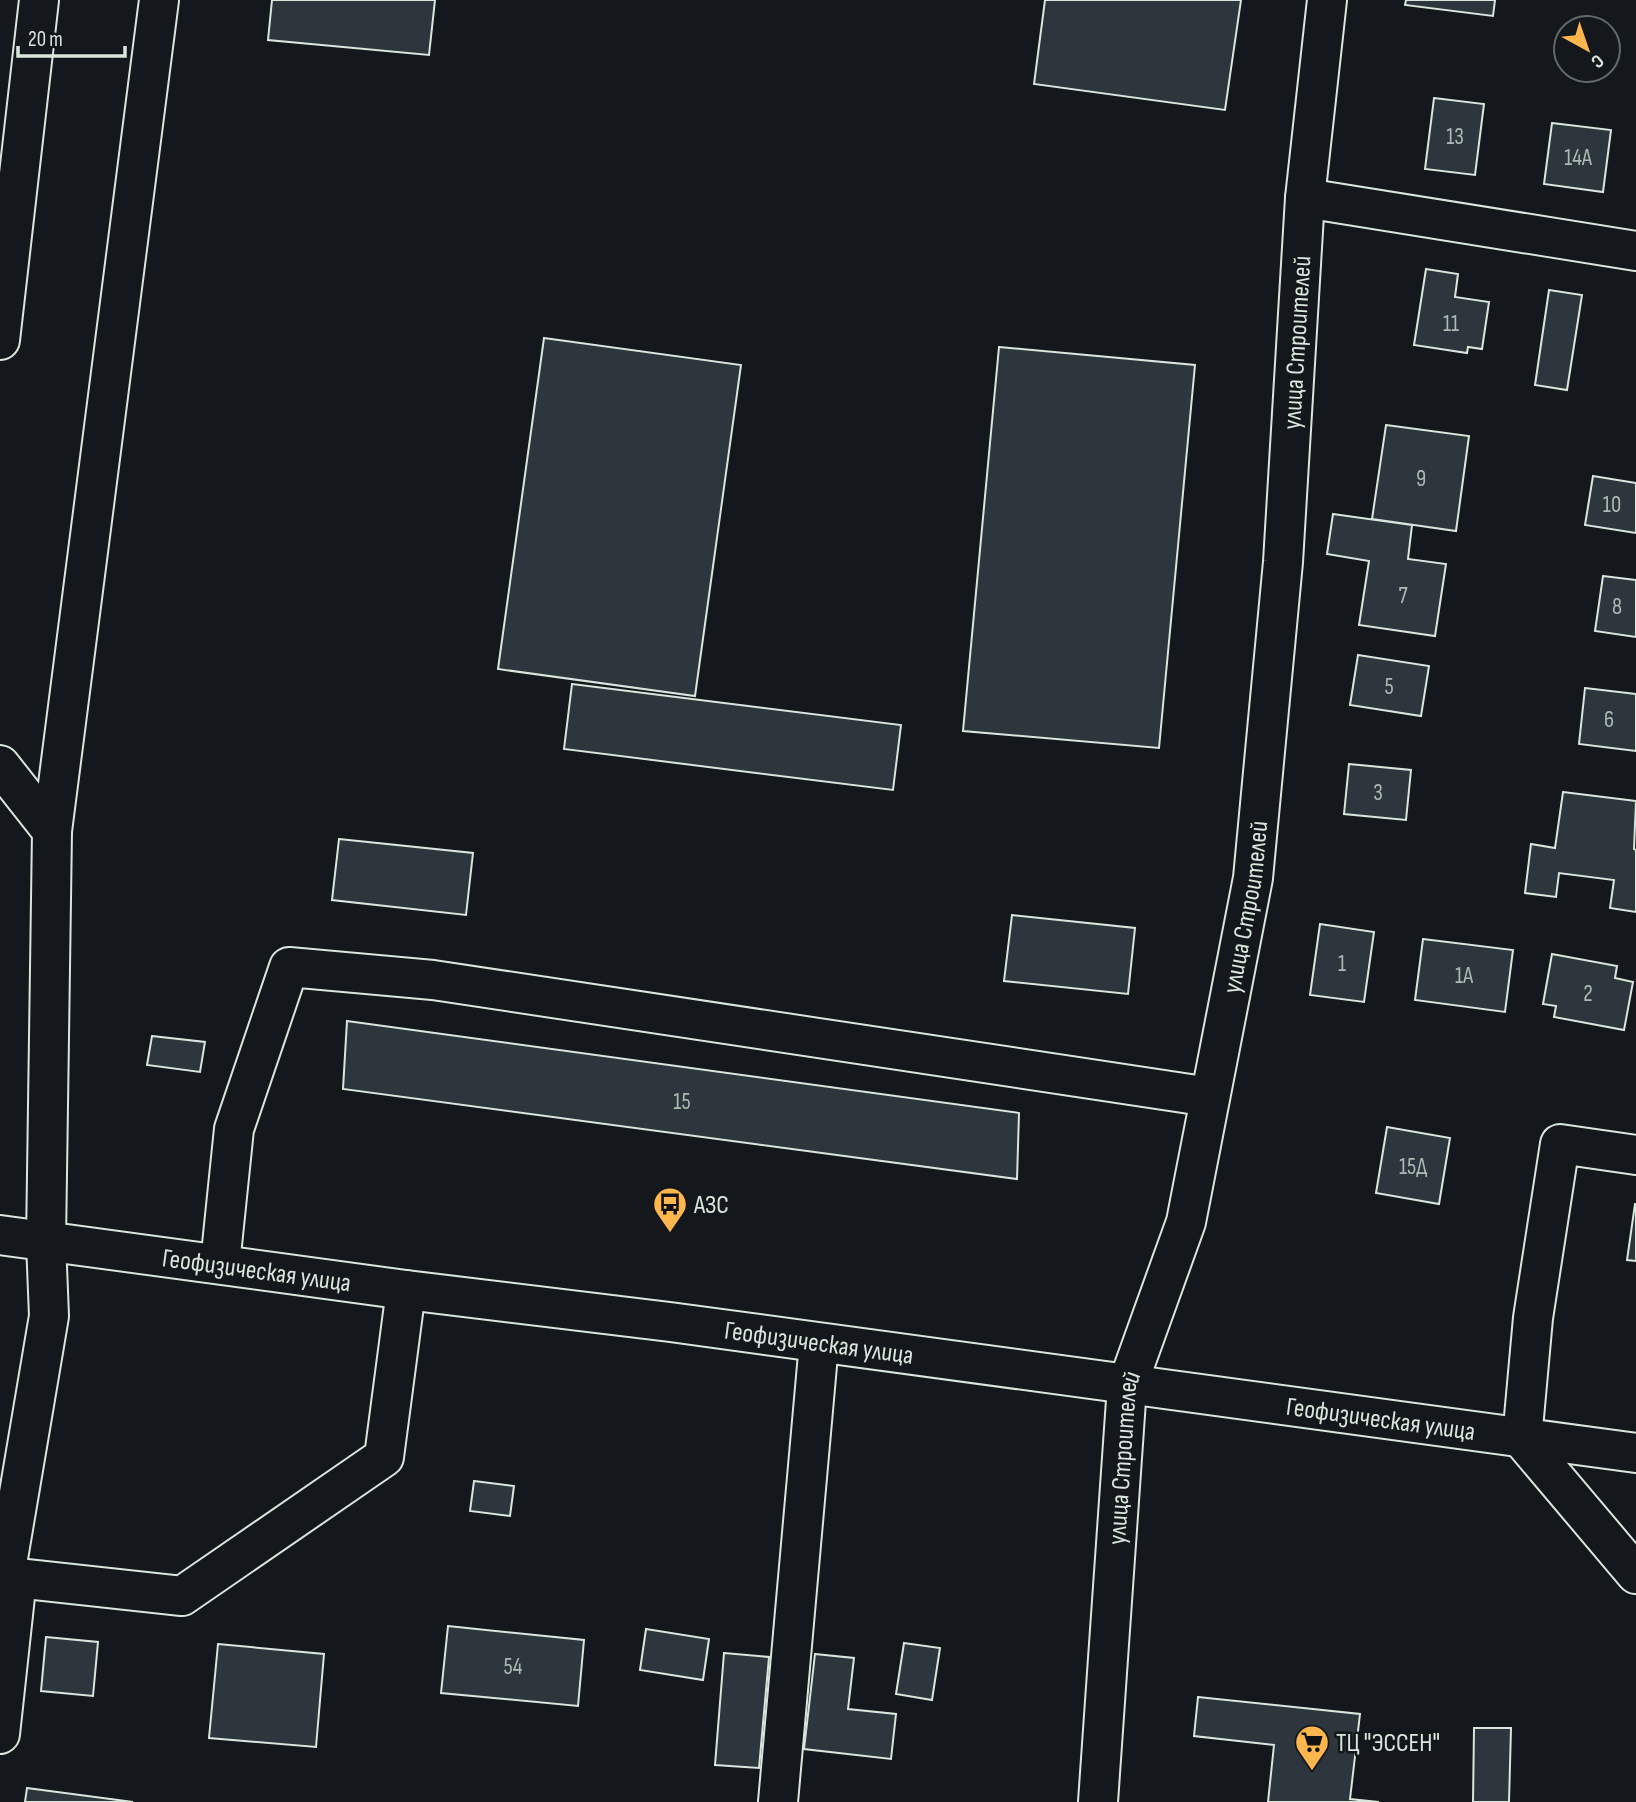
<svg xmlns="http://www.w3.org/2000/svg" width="1636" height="1802" font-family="'Sofia Sans Condensed',sans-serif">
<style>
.building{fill:#2c363c;stroke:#d8e6dc;stroke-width:2}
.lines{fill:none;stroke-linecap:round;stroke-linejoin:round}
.minor-casing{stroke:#d8e6dc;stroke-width:42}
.major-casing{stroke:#d8e6dc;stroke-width:42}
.minor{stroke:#14181c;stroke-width:38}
.major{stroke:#14181c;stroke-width:38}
.labels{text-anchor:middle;stroke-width:5;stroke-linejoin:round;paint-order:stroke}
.number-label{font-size:23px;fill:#adbab4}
.street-label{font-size:26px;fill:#d8e6dc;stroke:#14181c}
.poi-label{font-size:26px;fill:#d8e6dc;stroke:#14181c;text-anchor:start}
</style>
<rect width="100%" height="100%" fill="#14181c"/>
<path class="building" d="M272,0h163l-6,55 -161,-15z
M1045,0h196l-16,110 -191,-26z
M1406,0h89l-2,16 -88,-11z
M1434,98l50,6 -9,71 -50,-6z
M1552,123l59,7 -8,62 -59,-8z
M1426,269l32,5 -3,23 34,5 -7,47 -14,-2 -1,6 -53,-8z
M1549,290l33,5 -15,95 -32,-5z
M544,338l197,27 -46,331 -197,-27z
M999,347l196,18 -36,383 -196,-17z
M1386,425l83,11 -13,95 -84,-12z
M1593,476l43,7v50l-51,-8z
M1333,514l79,11 -4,34 38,5 -11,72 -76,-11 10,-64 -42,-7z
M1603,576l33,4v57l-41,-6z
M1358,655l71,11 -8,50 -71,-11z
M572,684l329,41 -8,65 -329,-41z
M1585,688l51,6v57l-57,-7z
M1349,764l62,6 -5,50 -62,-6z
M1563,792l73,9 -2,48 2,1v62l-26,-4 4,-28 -55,-7 -3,24 -31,-4 6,-49 24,4z
M339,839l134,14 -7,62 -134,-15z
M1012,915l123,13 -7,66 -124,-13z
M1320,924l54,8 -10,70 -54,-7z
M1423,939l90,11 -8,62 -90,-12z
M1552,954l65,12 -2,12 18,4 -9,48 -70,-13 2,-11 -13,-2z
M347,1021l672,92 -2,66 -674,-90z
M152,1036l53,6 -5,30 -53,-7z
M1387,1127l63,11 -11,66 -63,-11z
M1635,1204h1v57l-9,-1z
M474,1481l40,5 -4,30 -40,-5z
M448,1626l136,14 -6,66 -137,-13z
M646,1629l63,10 -6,41 -63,-10z
M46,1637l52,5 -5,54 -52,-5z
M904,1643l36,5 -8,52 -36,-6z
M218,1644l106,10 -8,93 -107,-9z
M724,1653l45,4 -10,111 -44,-3z
M815,1654l39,4 -6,51 48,5 -5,45 -87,-10z
M1198,1697l162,17 -10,85 29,3h-111l6,-57 -80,-9z
M1474,1728h37l-2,74h-36z
M27,1788l106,14h-108z"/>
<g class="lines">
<g class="minor-casing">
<g id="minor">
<path d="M159,0l-107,831 -6,411 3,74 -42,248 10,14 165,18 202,-139 22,-167"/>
<path d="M1305,198l331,53"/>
<path d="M0,340l39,-340"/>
<path d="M0,765l52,66"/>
<path d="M1636,1155l-76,-11 -27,174 -11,121 114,135"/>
<path d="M220,1264l14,-135 55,-162 144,13 777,117"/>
<path d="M0,1734l17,-156"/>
<path d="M778,1802l41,-459"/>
<path id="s1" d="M1098,1802l29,-416 59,-164 67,-344 30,-316 22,-364 22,-198"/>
</g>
</g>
<g class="major-casing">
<g id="major">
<path id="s2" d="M0,1235l406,55 264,32 966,131"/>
</g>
</g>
<use href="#minor" class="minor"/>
<use href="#major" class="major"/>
</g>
<defs>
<g id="bus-pin" transform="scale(1.75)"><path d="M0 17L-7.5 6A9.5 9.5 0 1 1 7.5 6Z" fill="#ffb74d" stroke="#14181c"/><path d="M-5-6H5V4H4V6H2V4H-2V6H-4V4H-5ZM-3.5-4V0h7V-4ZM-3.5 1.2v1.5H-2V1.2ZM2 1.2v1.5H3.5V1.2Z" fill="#111"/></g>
<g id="supermarket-pin" transform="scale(1.75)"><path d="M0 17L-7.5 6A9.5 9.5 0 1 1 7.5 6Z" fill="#ffb74d" stroke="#14181c"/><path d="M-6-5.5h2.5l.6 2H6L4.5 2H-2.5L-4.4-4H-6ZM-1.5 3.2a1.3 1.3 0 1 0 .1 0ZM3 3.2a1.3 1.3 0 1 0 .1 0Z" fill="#111"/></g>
</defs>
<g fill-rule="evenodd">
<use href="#bus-pin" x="670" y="1204"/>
<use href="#supermarket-pin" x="1312" y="1742"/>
</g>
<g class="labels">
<g class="number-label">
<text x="1455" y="144">13</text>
<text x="1578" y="165">14А</text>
<text x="1451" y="331">11</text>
<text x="1421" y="486">9</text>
<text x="1612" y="512">10</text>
<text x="1403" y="603">7</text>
<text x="1617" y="614">8</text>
<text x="1389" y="694">5</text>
<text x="1609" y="727">6</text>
<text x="1378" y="800">3</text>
<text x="1342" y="971">1</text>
<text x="1464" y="983">1А</text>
<text x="1588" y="1001">2</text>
<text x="682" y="1109">15</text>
<text x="1413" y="1174">15Д</text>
<text x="513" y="1674">54</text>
</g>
<g class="street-label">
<text dy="9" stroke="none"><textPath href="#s1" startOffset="1479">улица Строителей</textPath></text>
<text dy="9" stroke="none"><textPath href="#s1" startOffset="912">улица Строителей</textPath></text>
<text dy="9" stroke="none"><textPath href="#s2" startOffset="259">Геофизическая улица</textPath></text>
<text dy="9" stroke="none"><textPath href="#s2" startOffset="826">Геофизическая улица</textPath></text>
<text dy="9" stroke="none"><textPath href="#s2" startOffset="1393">Геофизическая улица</textPath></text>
<text dy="9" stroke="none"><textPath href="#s1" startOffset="345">улица Строителей</textPath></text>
</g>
<g class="poi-label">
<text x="694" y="1213">АЗС</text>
<text x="1336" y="1751">ТЦ "ЭССЕН"</text>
</g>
</g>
<g transform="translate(1587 49) rotate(140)"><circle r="33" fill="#14181c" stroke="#626a69" stroke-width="2"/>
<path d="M0-5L12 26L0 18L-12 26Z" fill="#ffb74d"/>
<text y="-10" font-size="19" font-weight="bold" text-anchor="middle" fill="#d8e6dc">С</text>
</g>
<path d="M18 46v10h107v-10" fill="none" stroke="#d8e6dc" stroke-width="3.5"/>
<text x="28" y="46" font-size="21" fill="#d8e6dc" stroke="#14181c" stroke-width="5" paint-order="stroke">20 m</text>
</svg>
